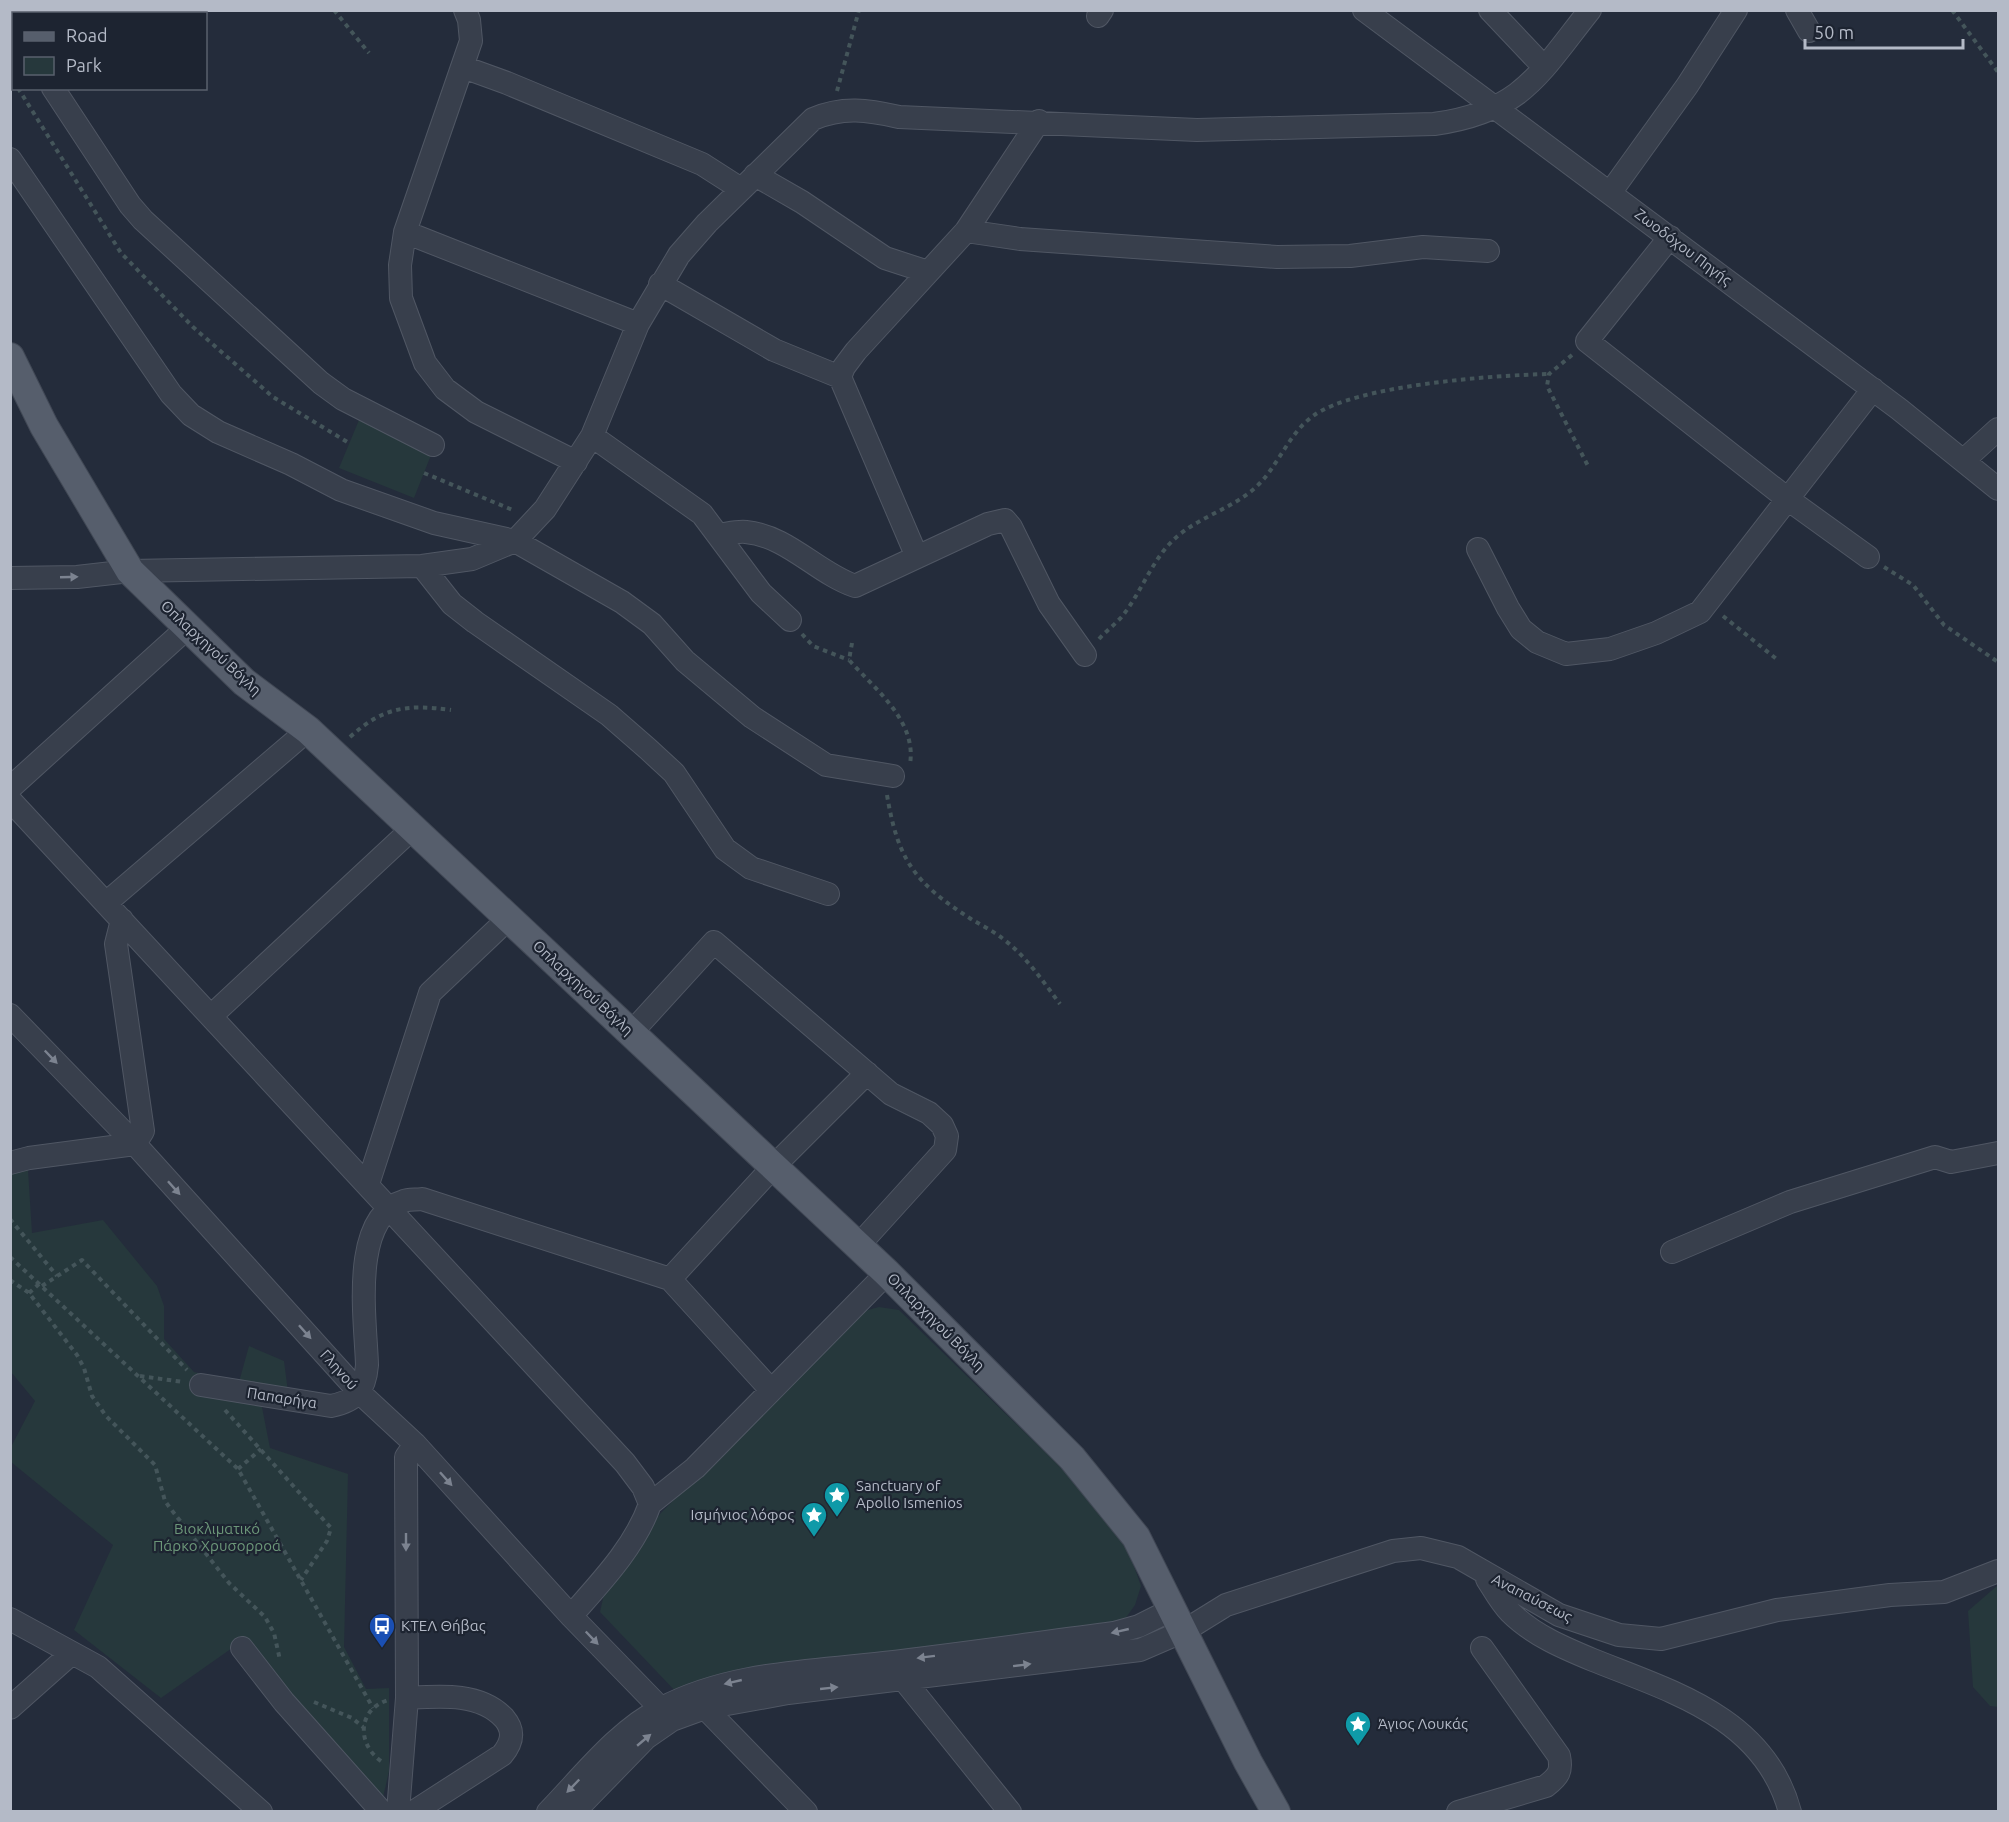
<svg xmlns="http://www.w3.org/2000/svg" width="2009" height="1822" font-family="Ubuntu,sans-serif">
<style>
.green{fill:#26383c}
.lines{fill:none;stroke-linecap:round;stroke-linejoin:round}
.minor-casing{stroke:#505764;stroke-width:24}
.major-casing{stroke:#414855;stroke-width:30}
.path{stroke:#44555a;stroke-width:4;stroke-dasharray:4.5 4.5;stroke-linecap:butt}
.minor{stroke:#383f4c;stroke-width:22}
.major{stroke:#565e6c;stroke-width:28}
.oneway{fill:#7c8390}
.labels{text-anchor:middle;stroke-width:4.5;stroke-linejoin:round;paint-order:stroke}
.street-label{font-size:15px;fill:#b4bac7;stroke:#1d2431}
.poi-label{font-size:15px;fill:#b4bac7;stroke:#1d2431;text-anchor:start}
.park-label{font-size:15px;fill:#6c9779;stroke:#1d2431}
</style>
<rect width="100%" height="100%" fill="#242c3b"/>
<path class="green" d="M359,420l74,30 -19,48 -75,-30z
M10,1162l8,8h10l4,63 71,-13 54,66 7,20v33l30,33 45,10 10,-36 35,15 5,39 -30,-8 11,56 78,26 -4,173 22,42 23,-1v83l-7,31 -137,-163 -84,59 -87,-68 39,-85 -102,-83v-15l24,-46 -24,-29z
M879,1307l20,3 184,179 46,63 12,34 -6,19 -10,14 -30,12 -417,63 -78,-82 4,-18 56,-80 197,-201z
M1998,1585v122l-8,-1 -17,-19 -5,-76z"/>
<g class="lines">
<g class="minor-casing">
<path id="minor" d="M465,10l4,10 2,21 -66,191 -5,33 1,33 24,65 20,26 31,23 100,50
M1364,10l535,399 99,80
M1490,10l54,57
M1797,10l12,21
M1098,16l4,-6
M10,23l4,5
M463,67l44,16 195,81 39,25
M53,88l77,117 13,15 178,163 22,16 90,46
M10,159l161,235 20,21 27,17 73,32 50,26 93,33 81,18 107,61 30,22 33,37 67,56 74,48 67,11
M755,175l47,27 83,56 43,14
M1610,193l77,-107 49,-76
M966,231l54,8 257,18 73,-1 73,-9 65,4
M405,232l233,92
M1670,237l-83,104 202,159 79,57
M660,284l114,66 66,27
M592,436l110,78 59,79 29,27
M1964,460l34,-31
M718,535c9,-1 19,-4 28,-3 42,4 71,41 109,54l133,-62 17,-4 6,7 38,77 36,51
M1478,549l30,59 13,21 16,13 29,12 44,-5 46,-16 44,-21 173,-223
M917,557l-77,-180 4,-10 12,-16 110,-120 73,-110
M422,566l30,38 23,18 134,93 39,34 26,24 51,76 26,19 77,26
M10,578l67,-1 53,-6 292,-5 50,-7 43,-18 30,-32 47,-73 46,-112 41,-69 28,-32 106,-104c30,-13 55,-9 86,-2l298,13 237,-6c88,-12 105,-50 156,-114
M10,788l177,-160
M10,800l615,663 18,24 7,17c-15,43 -50,79 -79,112
M106,903l202,-173
M122,920l-6,24 27,187 -8,13
M10,1015l125,129 225,249 55,51 156,172 101,104
M211,1016l202,-188
M631,1033l83,-91 177,152 38,19 13,12 5,11 -2,14 -87,96
M10,1163l19,-5 106,-14
M368,1184l62,-191 78,-74
M1672,1252l118,-50 145,-45 16,5 47,-9
M670,1279l103,-112 94,-94
M201,1385l130,21c25,-5 34,-16 36,-41 -1,-42 -18,-148 37,-164 5,-2 12,-1 18,-2l248,80 101,111
M650,1504l45,-36 192,-195
M1487,1579c7,11 14,24 23,33 23,23 54,36 83,48 80,32 172,58 197,152
M10,1619l88,48 163,145
M242,1648l42,54 98,110
M904,1680l106,132
M407,1698c32,-2 73,-6 97,20 11,13 8,25 -2,37l-84,54
M10,1708l62,-55
M705,1708l101,104
M398,1812l9,-114 -1,-241 9,-13
M548,1812c35,-36 69,-81 114,-104 69,-36 146,-36 222,-45 76,-9 153,-20 230,-30l25,-7 34,-17
M574,1812l72,-74 26,-18 33,-12 83,-15 352,-43 44,-19 42,-26 167,-54 28,-3 37,9 101,58 60,20 42,4 116,-29 113,-15 54,-3 54,-21
M1458,1812l88,-26c13,-10 16,-15 13,-30l-77,-108"/>
</g>
<g class="major-casing">
<path id="major" d="M10,357l34,69 86,145 114,111 64,48 579,543 185,185 64,79 112,225 28,50"/>
</g>
<path class="path" d="M334,10l35,43
M1952,10l46,62
M10,76l4,5
M18,88l103,165 72,74 80,70 76,46
M837,91l22,-81
M1572,355l-23,19 -2,12 41,80
M424,473l91,38
M1884,567l29,18 31,40 54,37
M1723,616l56,45
M802,634l11,12 36,14
M1099,639c8,-9 18,-16 25,-25 19,-25 30,-59 55,-79 23,-19 54,-27 77,-48 22,-20 32,-53 57,-71 42,-31 183,-41 236,-42
M852,643l-3,17c26,29 68,61 61,104
M350,737c33,-30 57,-33 101,-27
M887,795c11,66 28,88 84,124 10,6 22,12 31,19 24,18 40,42 58,66
M10,1219l47,57
M10,1257l228,212 135,239
M10,1280l19,13 48,62 7,13 8,28 14,20 49,49 10,36 5,7 59,75 36,34 9,16 6,27
M42,1286l40,-26 105,110
M29,1293l10,-9
M140,1376l43,6
M225,1410l106,118 -4,13 -26,39
M238,1469l23,-20
M314,1702l38,16 11,9
M381,1761c-24,-17 -24,-51 7,-61"/>
<use href="#minor" class="minor"/>
<use href="#major" class="major"/>
</g>
<defs><path id="oneway-solid" d="M-6-.8H1V-3.2L6.5 0L1 3.2V.8H-6Z" transform="scale(1.5)"/></defs>
<g class="oneway">
<use href="#oneway-solid" transform="translate(69 577) rotate(-2)"/>
<use href="#oneway-solid" transform="translate(51 1057) rotate(46)"/>
<use href="#oneway-solid" transform="translate(174 1188) rotate(48)"/>
<use href="#oneway-solid" transform="translate(305 1332) rotate(48)"/>
<use href="#oneway-solid" transform="translate(446 1479) rotate(48)"/>
<use href="#oneway-solid" transform="translate(406 1542) rotate(90)"/>
<use href="#oneway-solid" transform="translate(1120 1631) rotate(167)"/>
<use href="#oneway-solid" transform="translate(592 1638) rotate(46)"/>
<use href="#oneway-solid" transform="translate(926 1657) rotate(173)"/>
<use href="#oneway-solid" transform="translate(1022 1665) rotate(-7)"/>
<use href="#oneway-solid" transform="translate(733 1682) rotate(167)"/>
<use href="#oneway-solid" transform="translate(829 1688) rotate(-6)"/>
<use href="#oneway-solid" transform="translate(644 1740) rotate(-40)"/>
<use href="#oneway-solid" transform="translate(573 1786) rotate(134)"/>
</g>
<defs>
<g id="sight-pin" transform="scale(1.35)"><path d="M0 17L-7.5 6A9.5 9.5 0 1 1 7.5 6Z" fill="#0f9aa8" stroke="#1d2431"/><path d="M0-6L1.8-2.2L6-1.7L2.9 1.2L3.7 5.4L0 3.3L-3.7 5.4L-2.9 1.2L-6-1.7L-1.8-2.2Z" fill="#fff"/></g>
<g id="bus-pin" transform="scale(1.35)"><path d="M0 17L-7.5 6A9.5 9.5 0 1 1 7.5 6Z" fill="#1a4fb4" stroke="#1d2431"/><path d="M-5-6H5V4H4V6H2V4H-2V6H-4V4H-5ZM-3.5-4V0h7V-4ZM-3.5 1.2v1.5H-2V1.2ZM2 1.2v1.5H3.5V1.2Z" fill="#fff"/></g>
</defs>
<g fill-rule="evenodd">
<use href="#sight-pin" x="837" y="1495"/>
<use href="#sight-pin" x="814" y="1515"/>
<use href="#bus-pin" x="382" y="1626"/>
<use href="#sight-pin" x="1358" y="1724"/>
</g>
<g class="labels">
<g class="street-label">
<text transform="translate(1683 247) rotate(37)" y="5">Ζωοδόχου Πηγής</text>
<text transform="translate(211 648) rotate(43)" y="5">Οπλαρχηγού Βόγλη</text>
<text transform="translate(583 988) rotate(43)" y="5">Οπλαρχηγού Βόγλη</text>
<text transform="translate(936 1322) rotate(45)" y="5">Οπλαρχηγού Βόγλη</text>
<text transform="translate(339 1370) rotate(48)" y="5">Γληνού</text>
<text transform="translate(282 1398) rotate(9)" y="5">Παπαρήγα</text>
<text transform="translate(1532 1598) rotate(27)" y="5">Αναπαύσεως</text>
</g>
<g class="poi-label">
<text x="856" y="1491">Sanctuary of<tspan x="856" dy="17">Apollo Ismenios</tspan></text>
<text x="794" y="1520" text-anchor="end">Ισμήνιος λόφος</text>
<text x="401" y="1631">ΚΤΕΛ Θήβας</text>
<text x="1378" y="1729">Άγιος Λουκάς</text>
</g>
<g class="park-label">
<text x="217" y="1534">Βιοκλιματικό<tspan x="217" dy="17">Πάρκο Χρυσορροά</tspan></text>
</g>
</g>
<rect width="2009" height="1822" fill="none" stroke="#b4bac7" stroke-width="24"/>
<rect x="12" y="12" width="195" height="78" fill="#1d2431" stroke="#59606d" stroke-width="1.5"/>
<rect x="24" y="32" width="30" height="9" fill="#565e6c" stroke="#59606d" stroke-width="1.5"/>
<text x="66" y="42" font-size="18" fill="#b4bac7">Road</text>
<rect x="24" y="57" width="30" height="18" fill="#26383c" stroke="#59606d" stroke-width="1.5"/>
<text x="66" y="72" font-size="18" fill="#b4bac7">Park</text>
<path d="M1805 39v9h158v-9" fill="none" stroke="#b4bac7" stroke-width="3"/>
<text x="1814" y="39" font-size="18" fill="#b4bac7" stroke="#1d2431" stroke-width="4.5" paint-order="stroke">50 m</text>
</svg>
